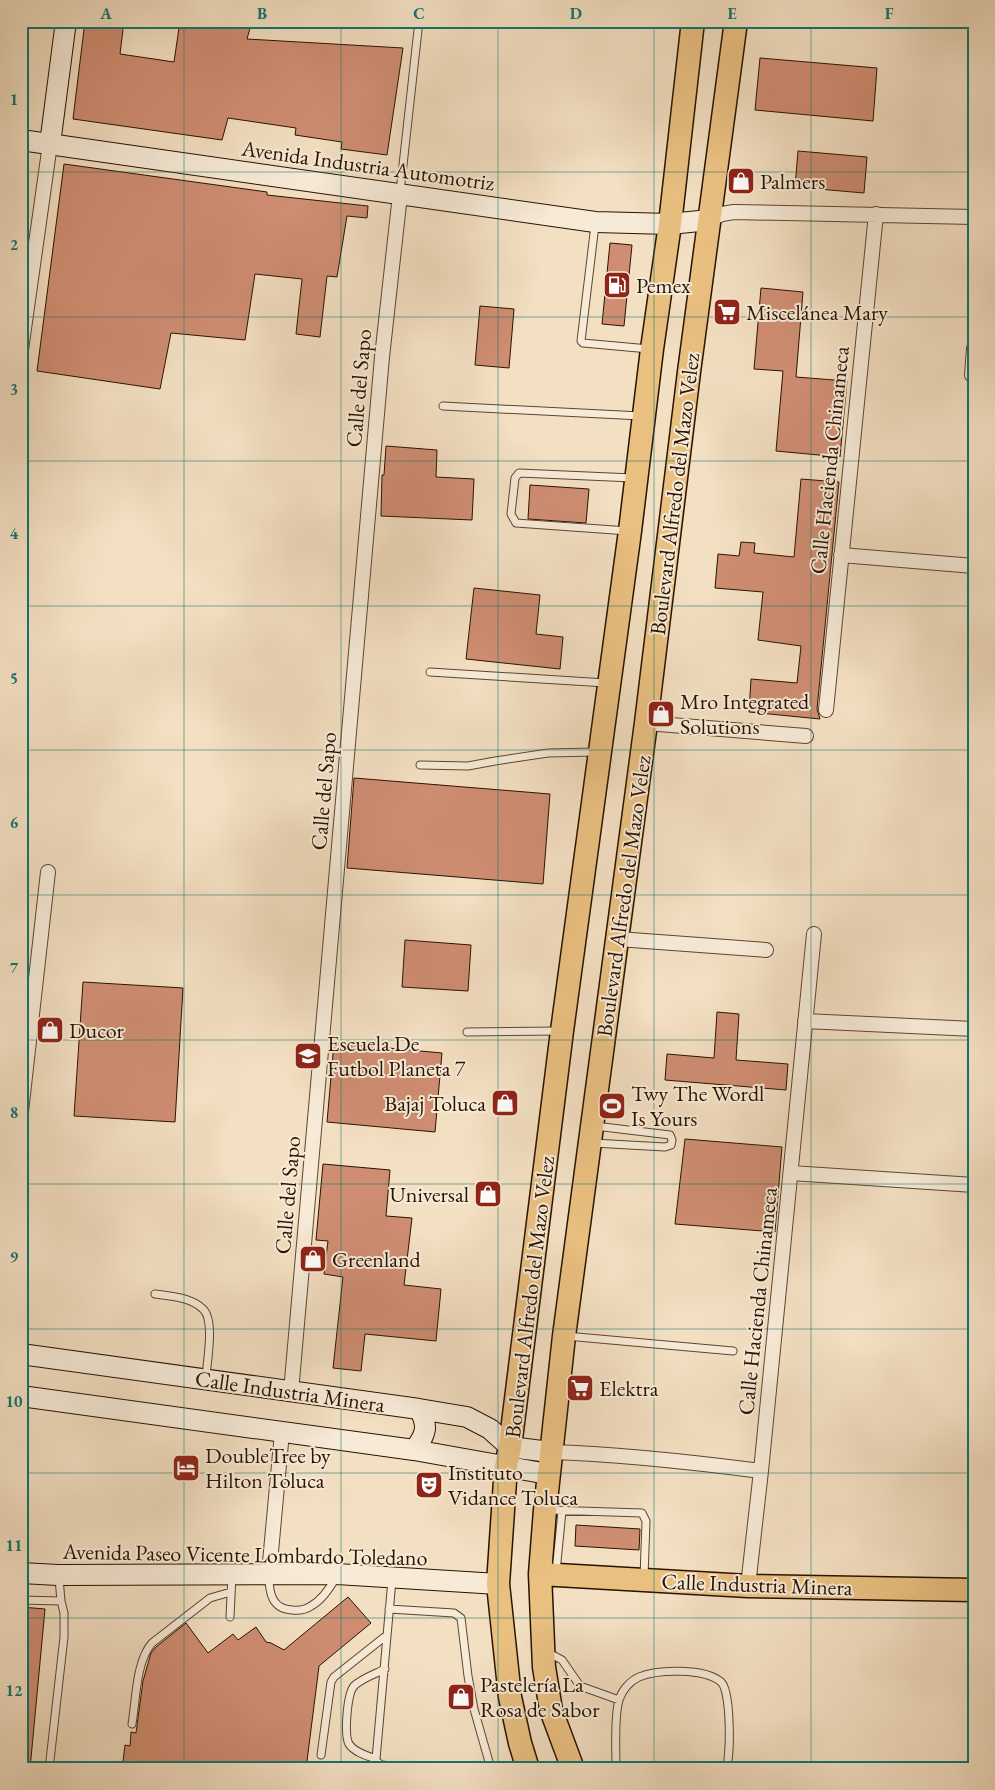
<svg xmlns="http://www.w3.org/2000/svg" width="995" height="1790" font-family="'EB Garamond',serif">
<style>
.building{fill:#cf8d72;stroke:#281300}
.lines{fill:none;stroke-linecap:round;stroke-linejoin:round}
.service-casing{stroke:#5b4630;stroke-width:9}
.minor-casing{stroke:#5b4630;stroke-width:16}
.secondary-casing{stroke:#281300;stroke-width:22}
.primary-casing{stroke:#281300;stroke-width:25}
.service{stroke:#f7ead7;stroke-width:7}
.minor{stroke:#f7ead7;stroke-width:14}
.secondary{stroke:#f7ead7;stroke-width:20}
.primary{stroke:#eac081;stroke-width:22}
.grid{fill:none;stroke:#0f766e;stroke-width:1;stroke-opacity:0.55}
.labels{text-anchor:middle;stroke-width:4;stroke-linejoin:round;paint-order:stroke}
.street-label{font-size:22px;fill:#281300;stroke:#f7ead7}
.poi-label{font-size:22px;fill:#281300;stroke:#f7ead7;text-anchor:start}
.neatline{fill:none;stroke:#0f766e;stroke-width:2}
.grid-label{font-size:16px;text-anchor:middle;font-weight:bold;fill:#0f766e}
</style>
<rect width="100%" height="100%" fill="#f3dfc2"/>
<filter id="stains"><feTurbulence type="fractalNoise" baseFrequency=".004" numOctaves="4"/><feColorMatrix values="0 0 0 0 .2 0 0 0 0 .09 0 0 0 0 .02 0 0 0 .5 -.17"/></filter>
<radialGradient id="worn" r=".72"><stop offset=".6" stop-color="#630" stop-opacity="0"/><stop offset="1" stop-color="#630" stop-opacity=".3"/></radialGradient>
<path class="building" d="M85,21h39l-4,33 54,8 6,-41h72l-5,18 156,9 -16,107 -46,-6 1,-7 -47,-7 1,-7 -68,-10 -6,22 -149,-21z
M760,58l117,10 -4,53 -118,-11z
M798,151l69,6 -3,36 -69,-6z
M64,164l203,28v3l101,11 -1,12 -20,-2 -10,61 -10,-1 -7,61 -24,-3 6,-55 -47,-5 -10,66 -74,-7 -11,56 -123,-18z
M610,243l22,2 -8,81 -22,-2z
M761,288l42,4 -7,85 51,4 -7,76 -64,-6 7,-80 -29,-2z
M480,306l34,3 -5,59 -34,-3z
M386,446l51,4 -1,27 38,2 -2,41 -91,-4 1,-41h2z
M801,479l38,3 -22,227 3,10 -71,-7 2,-33 46,4 4,-37 -43,-6 5,-48 -48,-4 3,-34 21,2 2,-14 14,1 -1,10 40,4z
M530,485l59,4 -3,34 -58,-4z
M474,588l66,7 -4,39 27,3 -3,32 -94,-10z
M354,778l196,16 -7,90 -196,-16z
M405,940l66,5 -3,46 -66,-4z
M83,982l100,6 -8,134 -101,-6z
M717,1012l22,2 -3,46 52,4 -2,26 -121,-10 2,-26 47,4z
M334,1043l108,10 -7,79 -108,-10z
M685,1139l97,8 -7,85 -100,-8z
M323,1164l67,6 -4,46 26,2 -8,67 37,4 -5,52 -71,-7 -4,37 -28,-3 10,-91 -19,-3 4,-33 -12,-1z
M576,1525l64,4 -1,21 -64,-4z
M348,1597l23,26 -52,43 -13,103h-184l3,-24 5,1 1,-14 5,1 7,-52 8,-28 5,-6 30,-24 22,30 25,-19 5,6 18,-13 10,15 5,1 13,7z
M21,1607l24,2 -15,160 -9,-1z"/>
<g class="lines">
<g class="service-casing">
<path id="service" d="M400,192l19,-171
M595,225l-14,116 2,2 66,6
M443,406l198,10
M628,531l-112,-8 -5,-9 4,-36 4,-5 114,5
M430,672l176,11
M420,765l48,1 27,-5 53,-8 48,-1
M467,1032l93,-1
M593,1143l72,4 6,-2 1,-5 -2,-5 -75,-9
M155,1294c15,2 36,3 48,15 12,11 4,52 3,68
M566,1336l167,15
M549,1510l93,3 4,8 -2,56
M556,1572l6,-61
M269,1576c0,17 3,33 23,34 7,1 13,0 19,-4 11,-6 19,-18 25,-29
M21,1600l40,1
M389,1609l65,4 7,5 7,58 6,33 17,60
M230,1617l2,-42
M547,1652l15,8 18,26 39,14
M385,1669c-10,5 -24,10 -31,17 -7,8 -10,49 -5,58 5,8 18,12 27,15l1,3 5,3 38,4
M132,1724c4,-24 4,-63 20,-81l58,-45 21,-6
M321,1755l10,-73 3,-5 53,-42
M376,1759l16,-179
M49,1769l15,-132v-24l-3,-12 -2,-23
M616,1769c0,-20 -2,-52 3,-69 3,-10 11,-19 20,-23 19,-8 66,-9 82,5 10,8 10,74 5,87"/>
</g>
<g class="minor-casing">
<path id="minor" d="M709,220l13,-6 12,-2 240,5
M21,350l29,-206
M972,375l2,-27
M841,555l133,11
M826,710l50,-496
M646,723l160,13
M618,939l148,11
M805,1021l169,8
M21,1112l27,-240
M791,1173l183,12
M291,1392l91,-1035 18,-162
M550,1452c71,2 141,10 211,19
M269,1573l13,-141
M748,1586l13,-115 53,-537"/>
</g>
<g class="secondary-casing">
<path id="secondary" d="M21,140l574,82 75,2 39,-4
M50,144l16,-123
M21,1354l398,55 48,8 23,12 20,18 40,5
M21,1396l393,54 134,24
M414,1450c12,-15 15,-24 5,-41
M21,1573l37,2 279,-1 161,10"/>
</g>
<g class="primary-casing">
<path id="primary" d="M540,1574l208,12 226,4
M528,1769l-8,-26 -10,-46 -12,-113 8,-118 4,-19 52,-416 68,-500 22,-182 18,-125 23,-203
M573,1769l-22,-59 -7,-43 -4,-93 5,-64 19,-174 82,-613 43,-351 47,-351"/>
</g>
<use href="#service" class="service"/>
<use href="#minor" class="minor"/>
<use href="#secondary" class="secondary"/>
<use href="#primary" class="primary"/>
</g>
<path class="grid" d="M184,21v1748M341,21v1748M498,21v1748M654,21v1748M811,21v1748M21,172h953M21,317h953M21,461h953M21,606h953M21,750h953M21,895h953M21,1040h953M21,1184h953M21,1329h953M21,1473h953M21,1618h953"/>
<defs>
<g id="shop-square" transform="scale(1.4375)"><rect x="-9" y="-9" width="18" height="18" rx="4" fill="#8f2418" stroke="#f7ead7"/><path d="M-5-2.5h2.3a2.7 3.5 0 0 1 5.4 0H5L5.5 6h-11ZM-1.5-2.5h3a1.5 2.3 0 0 0-3 0Z" fill="#fff"/></g>
<g id="fuel-square" transform="scale(1.4375)"><rect x="-9" y="-9" width="18" height="18" rx="4" fill="#8f2418" stroke="#f7ead7"/><path d="M-5.5-6h7V0h2V4h1.3V-2.5L3-4.5l.8-.8L6-3V5H2.5V1h-1V6h-7ZM-4.2-4.7v3.2H.2V-4.7Z" fill="#fff"/></g>
<g id="supermarket-square" transform="scale(1.4375)"><rect x="-9" y="-9" width="18" height="18" rx="4" fill="#8f2418" stroke="#f7ead7"/><path d="M-6-5.5h2.5l.6 2H6L4.5 2H-2.5L-4.4-4H-6ZM-1.5 3.2a1.3 1.3 0 1 0 .1 0ZM3 3.2a1.3 1.3 0 1 0 .1 0Z" fill="#fff"/></g>
<g id="school-square" transform="scale(1.4375)"><rect x="-9" y="-9" width="18" height="18" rx="4" fill="#8f2418" stroke="#f7ead7"/><path d="M0-5L7-2L0 1L-7-2ZM-4 1L0 2.5L4 1V4Q0 6-4 4Z" fill="#fff"/></g>
<g id="stadium-square" transform="scale(1.4375)"><rect x="-9" y="-9" width="18" height="18" rx="4" fill="#8f2418" stroke="#f7ead7"/><path d="M0-5a6.5 5 0 1 0 0 10a6.5 5 0 1 0 0-10ZM-3.5-1.8h7v3.6h-7Z" fill="#fff"/></g>
<g id="hotel-square" transform="scale(1.4375)"><rect x="-9" y="-9" width="18" height="18" rx="4" fill="#8f2418" stroke="#f7ead7"/><path d="M-6-4.5h1.5V1H6V5H4.5V3h-9V5H-6ZM-4 0a1.8 1.8 0 1 1 3.6 0ZM.5 0V-2.5h3Q6-2.5 6 0Z" fill="#fff"/></g>
<g id="theatre-square" transform="scale(1.4375)"><rect x="-9" y="-9" width="18" height="18" rx="4" fill="#8f2418" stroke="#f7ead7"/><path d="M-5-5.5Q0-4 5-5.5V0Q5 5 0 6Q-5 5-5 0ZM-3.3-2.5H-1v1.5H-3.3ZM1-2.5H3.3v1.5H1ZM-2.8 1Q0 5.5 2.8 1Z" fill="#fff"/></g>
</defs>
<g fill-rule="evenodd">
<use href="#shop-square" x="741" y="181"/>
<use href="#fuel-square" x="617" y="285"/>
<use href="#supermarket-square" x="727" y="312"/>
<use href="#shop-square" x="661" y="714"/>
<use href="#shop-square" x="50" y="1030"/>
<use href="#school-square" x="308" y="1056"/>
<use href="#shop-square" x="505" y="1103"/>
<use href="#stadium-square" x="612" y="1106"/>
<use href="#shop-square" x="488" y="1194"/>
<use href="#shop-square" x="313" y="1259"/>
<use href="#supermarket-square" x="580" y="1388"/>
<use href="#hotel-square" x="186" y="1468"/>
<use href="#theatre-square" x="429" y="1485"/>
<use href="#shop-square" x="461" y="1697"/>
</g>
<g class="labels">
<g class="street-label">
<text transform="translate(368 165) rotate(8)" y="8">Avenida Industria Automotriz</text>
<text transform="translate(358 388) rotate(-85)" y="8">Calle del Sapo</text>
<text transform="translate(829 460) rotate(-84)" y="8">Calle Hacienda Chinameca</text>
<text transform="translate(674 494) rotate(-83)" y="8">Boulevard Alfredo del Mazo Velez</text>
<text transform="translate(323 791) rotate(-85)" y="8">Calle del Sapo</text>
<text transform="translate(623 896) rotate(-82)" y="8">Boulevard Alfredo del Mazo Velez</text>
<text transform="translate(287 1195) rotate(-85)" y="8">Calle del Sapo</text>
<text transform="translate(529 1297) rotate(-83)" y="8">Boulevard Alfredo del Mazo Velez</text>
<text transform="translate(757 1301) rotate(-84)" y="8">Calle Hacienda Chinameca</text>
<text transform="translate(290 1391) rotate(8)" y="8">Calle Industria Minera</text>
<text transform="translate(245 1554) rotate(1)" y="8">Avenida Paseo Vicente Lombardo Toledano</text>
<text transform="translate(757 1584) rotate(2)" y="8">Calle Industria Minera</text>
</g>
<g class="poi-label">
<text x="760" y="189">Palmers</text>
<text x="636" y="293">Pemex</text>
<text x="746" y="320">Miscelánea Mary</text>
<text x="680" y="709">Mro Integrated<tspan x="680" dy="25">Solutions</tspan></text>
<text x="69" y="1038">Ducor</text>
<text x="327" y="1051">Escuela De<tspan x="327" dy="25">Futbol Planeta 7</tspan></text>
<text x="631" y="1101">Twy The Wordl<tspan x="631" dy="25">Is Yours</tspan></text>
<text x="486" y="1111" text-anchor="end">Bajaj Toluca</text>
<text x="469" y="1202" text-anchor="end">Universal</text>
<text x="332" y="1267">Greenland</text>
<text x="599" y="1396">Elektra</text>
<text x="205" y="1463">DoubleTree by<tspan x="205" dy="25">Hilton Toluca</tspan></text>
<text x="448" y="1480">Instituto<tspan x="448" dy="25">Vidance Toluca</tspan></text>
<text x="480" y="1692">Pastelería La<tspan x="480" dy="25">Rosa de Sabor</tspan></text>
</g>
</g>
<rect width="995" height="1790" fill="none" stroke="#f3dfc2" stroke-width="55"/>
<rect x="28" y="28" width="940" height="1734" class="neatline"/>
<g class="grid-label">
<text x="106" y="19">A</text>
<text x="262" y="19">B</text>
<text x="419" y="19">C</text>
<text x="576" y="19">D</text>
<text x="732" y="19">E</text>
<text x="889" y="19">F</text>
<text x="14" y="105">1</text>
<text x="14" y="250">2</text>
<text x="14" y="395">3</text>
<text x="14" y="539">4</text>
<text x="14" y="684">5</text>
<text x="14" y="828">6</text>
<text x="14" y="973">7</text>
<text x="14" y="1118">8</text>
<text x="14" y="1262">9</text>
<text x="14" y="1407">10</text>
<text x="14" y="1551">11</text>
<text x="14" y="1696">12</text>
</g>
<rect width="100%" height="100%" filter="url(#stains)"/>
<rect width="100%" height="100%" fill="url(#worn)"/>
</svg>
